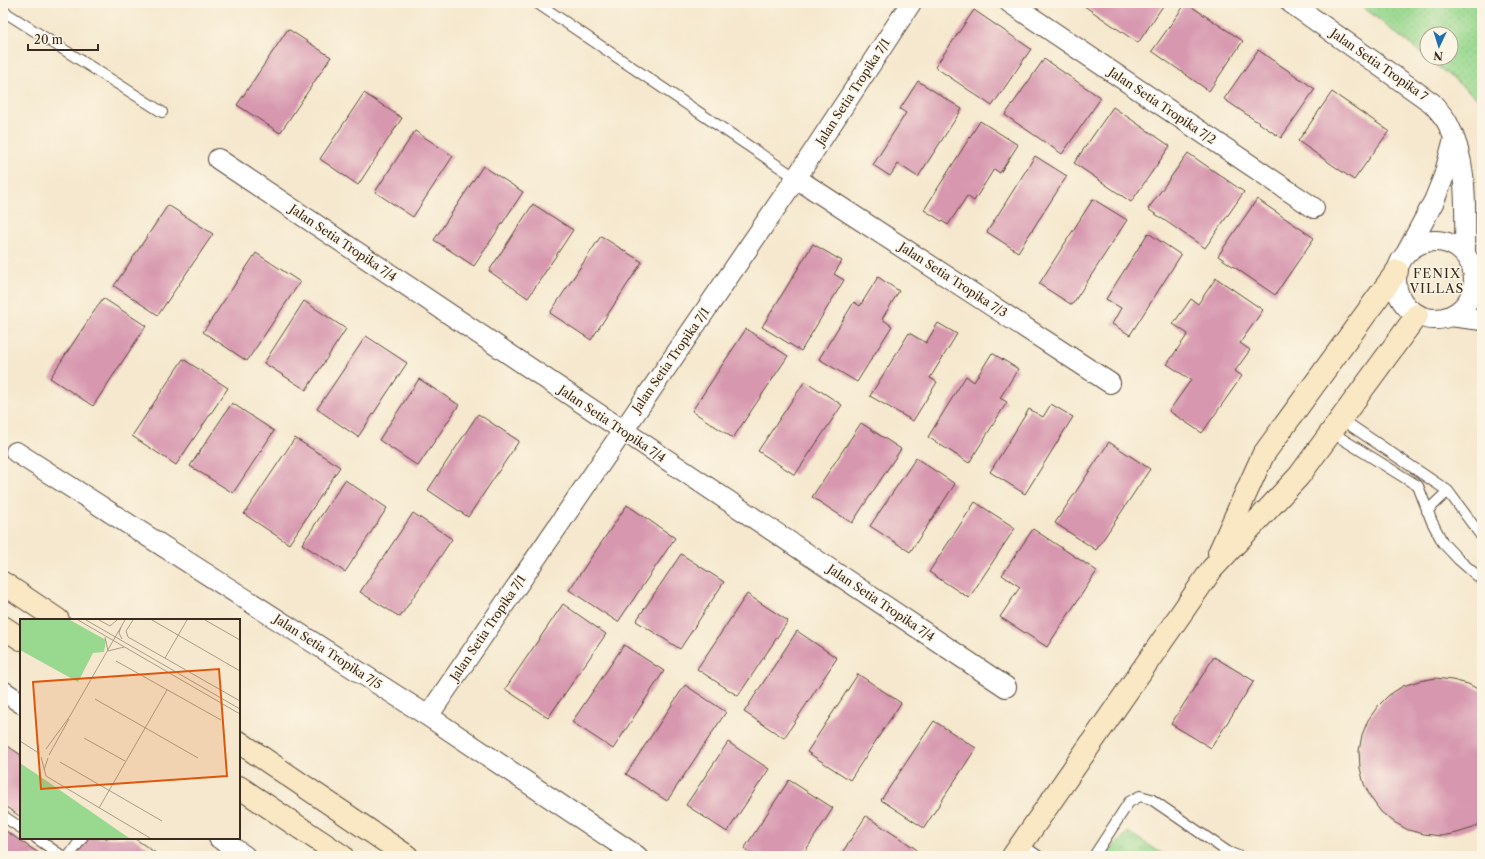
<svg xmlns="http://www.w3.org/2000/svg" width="1485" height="859" font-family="'Libre Caslon Text',serif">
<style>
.grass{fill:url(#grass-dots);stroke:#6a8156}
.park{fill:url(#park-crowns);stroke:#6a8156}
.building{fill:#d797af}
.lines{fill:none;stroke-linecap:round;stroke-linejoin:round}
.lane-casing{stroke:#574638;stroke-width:12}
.street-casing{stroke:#574638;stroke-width:22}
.secondary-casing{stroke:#574638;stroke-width:24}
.lane{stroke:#fff;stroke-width:10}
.street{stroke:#fff;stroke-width:20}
.secondary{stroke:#fae7c3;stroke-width:22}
.labels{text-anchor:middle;stroke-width:3;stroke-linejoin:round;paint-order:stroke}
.street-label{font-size:12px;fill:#3b2a1e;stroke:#fcf5e5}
.neighbourhood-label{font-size:13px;letter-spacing:1px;fill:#3b2a1e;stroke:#fcf5e5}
.inset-road{fill:none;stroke:#ab9c88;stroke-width:1}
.view{fill:#df570d;fill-opacity:0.15;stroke:#df570d;stroke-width:2}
.inset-edge{fill:none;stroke:#3b2a1e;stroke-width:2}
</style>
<defs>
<pattern id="grass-dots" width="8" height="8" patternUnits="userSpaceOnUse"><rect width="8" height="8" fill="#98d88f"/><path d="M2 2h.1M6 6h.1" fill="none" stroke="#84ba7b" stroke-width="1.8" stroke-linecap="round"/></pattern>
<pattern id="park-crowns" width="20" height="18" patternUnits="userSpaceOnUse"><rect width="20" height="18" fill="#98d88f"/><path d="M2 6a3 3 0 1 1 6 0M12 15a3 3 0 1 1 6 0" fill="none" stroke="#84ba7b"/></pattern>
</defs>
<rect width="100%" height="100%" fill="#fcf5e5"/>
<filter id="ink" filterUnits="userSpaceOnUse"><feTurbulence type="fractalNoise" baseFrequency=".025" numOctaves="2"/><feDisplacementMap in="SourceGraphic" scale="8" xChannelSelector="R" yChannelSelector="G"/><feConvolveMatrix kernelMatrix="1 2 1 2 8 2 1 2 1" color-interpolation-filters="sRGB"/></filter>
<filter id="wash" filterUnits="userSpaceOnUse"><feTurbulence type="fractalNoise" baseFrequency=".012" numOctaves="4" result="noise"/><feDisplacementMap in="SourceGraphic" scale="16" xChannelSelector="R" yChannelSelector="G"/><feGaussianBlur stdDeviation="0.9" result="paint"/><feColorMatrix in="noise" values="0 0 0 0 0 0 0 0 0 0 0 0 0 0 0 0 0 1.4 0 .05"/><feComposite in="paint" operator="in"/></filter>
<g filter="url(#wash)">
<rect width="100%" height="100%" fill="#f5e8ce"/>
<path class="grass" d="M1358,3h124v99l-55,-44h24v-24h-24v24z"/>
<path class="park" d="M1128,832l38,24h-61z"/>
<g id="blocks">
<path class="building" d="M1080,3h85l-27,40z
M1186,3l57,38 -34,50 -57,-40z
M974,10l57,39 -39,57 -57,-39z
M288,29l43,28 -51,76 -43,-28z
M1258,50l57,39 -34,49 -57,-39z
M1044,59l57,39 -39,56 -57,-39z
M918,81l44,28 -44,68 -20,-13 -8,12 -17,-11 33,-52 -6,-4z
M1332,92l57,39 -35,49 -56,-39z
M364,93l38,25 -44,67 -38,-26z
M1113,107l57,39 -39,56 -57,-39z
M980,121l38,24 -18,28 -6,-4 -20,32 -7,-5 -19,29 -24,-15z
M415,131l38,25 -40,61 -38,-25z
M1188,153l56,39 -39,56 -57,-39z
M1035,156l32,20 -49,76 -31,-20z
M483,166l40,26 -49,74 -40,-26z
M1093,199l34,21 -55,85 -33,-21z
M1257,199l57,39 -39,57 -57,-39z
M533,204l40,26 -45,68 -39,-27z
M168,205l45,29 -55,81 -44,-29z
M1148,233l33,22 -51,80 -18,-11 9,-16 -15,-9z
M601,236l41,26 -51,78 -41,-27z
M813,244l29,17 -8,13 10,6 -43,71 -39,-24z
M256,253l44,29 -53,79 -44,-29z
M878,277l21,14 -17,28 10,7 -35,56 -38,-23 35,-57 6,4z
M1216,278l47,32 -23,33 10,7 -15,21 7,5 -40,57 -33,-22 22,-31 -24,-16 21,-30 -15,-10 18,-25 7,5z
M103,298l43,28 -53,80 -43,-28z
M304,301l42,28 -40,61 -42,-27z
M938,323l19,11 -27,44 7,4 -24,39 -43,-25 39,-63 17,10z
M746,329l42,27 -55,82 -41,-27z
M366,336l41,27 -49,74 -41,-28z
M992,353l26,16 -18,29 7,4 -38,61 -41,-26 38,-61 8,6z
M183,359l45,29 -52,77 -44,-29z
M419,379l40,26 -41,61 -39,-26z
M805,381l37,24 -47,70 -37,-24z
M232,403l42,28 -41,62 -43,-27z
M1051,404l22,13 -48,77 -35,-22 39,-63 14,8z
M478,414l41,27 -51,76 -40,-27z
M861,423l40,26 -49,74 -40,-26z
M295,438l45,29 -51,77 -45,-30z
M1109,442l41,27 -54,81 -41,-27z
M916,458l39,26 -45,68 -40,-26z
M345,480l42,28 -42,64 -43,-28z
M975,502l40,26 -46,70 -40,-26z
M627,505l48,33 -57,84 -49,-32z
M413,513l39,26 -52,78 -40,-25z
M1033,529l64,42 -50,76 -47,-30 20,-30 -18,-12z
M681,554l43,28 -44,67 -44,-28z
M747,594l41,27 -50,75 -41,-27z
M563,604l43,30 -58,84 -43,-29z
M797,631l40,27 -53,80 -40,-26z
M624,645l40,26 -51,78 -41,-27z
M1214,657l40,24 -43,67 -40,-24z
M858,674l43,29 -51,77 -43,-28z
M1436,678l16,2 16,4 14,7v131l-9,6 -16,5 -16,3 -17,-2 -16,-4 -14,-8 -13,-10 -10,-14 -7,-14 -4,-16 -1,-17 3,-16 6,-15 10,-14 11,-11 14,-9 16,-5z
M685,685l41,27 -59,89 -41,-27z
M934,721l42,27 -52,80 -43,-28z
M728,742l41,27 -42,63 -41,-27z
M3,743l18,12v62l-18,-12z
M789,780l44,28 -31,48h-46l-12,-7z
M866,816l50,33 -5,7h-71z
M3,829l28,19 12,8h-40z
M88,838h46l26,18h-84z"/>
</g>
</g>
<g filter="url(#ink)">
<use href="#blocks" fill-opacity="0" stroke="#574638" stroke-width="1"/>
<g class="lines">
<g class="lane-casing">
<path id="lane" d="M537,3l259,175
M3,11l159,101
M1341,419l107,72 34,46
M1331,432l87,54 14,36 11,21 15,16 24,21
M1427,511l21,-20
M3,816l18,12
M36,838l26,18
M1021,844l17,12
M69,856l13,-18
M1094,856l35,-54 11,-6 11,3 77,53 10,4"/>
</g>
<g class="street-casing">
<path id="street" d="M1010,3l304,205
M1291,3l141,100c5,6 11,12 15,19 22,40 18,89 18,133
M218,159l788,528
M796,178l314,205
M1396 280a39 39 0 1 1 78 0a39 39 0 1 1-78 0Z
M1407,252l27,-51 10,-25 9,-34
M1450,316l32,4
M16,452l412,264 209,140
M3,691l18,12
M428,716l368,-538 115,-175
M219,838l26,18"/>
</g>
<g class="secondary-casing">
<path id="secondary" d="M1219,553l44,-98 134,-184
M3,583l55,37
M3,627l18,12
M239,742l168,114
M239,787l103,69
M1013,856l199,-287 87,-93 118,-161"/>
</g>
<use href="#lane" class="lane"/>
<use href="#street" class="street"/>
<use href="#secondary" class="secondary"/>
</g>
</g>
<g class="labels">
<g class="street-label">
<text transform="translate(1379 65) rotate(35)" y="4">Jalan Setia Tropika 7</text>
<text transform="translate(853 92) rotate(-57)" y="4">Jalan Setia Tropika 7/1</text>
<text transform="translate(1162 106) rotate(34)" y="4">Jalan Setia Tropika 7/2</text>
<text transform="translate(343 243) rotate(34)" y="4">Jalan Setia Tropika 7/4</text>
<text transform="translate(953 280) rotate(33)" y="4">Jalan Setia Tropika 7/3</text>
<text transform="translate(671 360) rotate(-55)" y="4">Jalan Setia Tropika 7/1</text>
<text transform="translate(612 424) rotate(34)" y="4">Jalan Setia Tropika 7/4</text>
<text transform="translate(881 603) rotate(34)" y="4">Jalan Setia Tropika 7/4</text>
<text transform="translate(488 628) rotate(-56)" y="4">Jalan Setia Tropika 7/1</text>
<text transform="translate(328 652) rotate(33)" y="4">Jalan Setia Tropika 7/5</text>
</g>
<g class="neighbourhood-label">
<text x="1437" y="278">FENIX<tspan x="1437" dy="15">VILLAS</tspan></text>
</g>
</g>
<g transform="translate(20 619)">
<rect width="220" height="220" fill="#f5e8ce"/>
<path d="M0,144l21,14 88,61h-109z" fill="#98d88f"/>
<path d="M0,1h50l36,20 -2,12 -11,1 -15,29 -58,-32z" fill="#98d88f"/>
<path class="inset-road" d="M58,1l162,94M66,1l154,89M79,1l11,6 7,-6M113,1l-7,11 2,6 112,64M132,1l88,51M185,1l35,20M101,8l-2,6 3,6M85,18l3,14 16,-4M145,39l22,-38M96,42l105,59M75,80l103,59M64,119l41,23M0,122l20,13M26,130l24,-33 55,-96M29,136l20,-36M21,138l5,19 104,62M40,143l102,59M24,151l4,-12M79,189l68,-118"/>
<path class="view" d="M199,50l8,107 -186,13 -8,-107z"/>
<rect width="220" height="220" class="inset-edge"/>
</g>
<rect width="1485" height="859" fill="none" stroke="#fcf5e5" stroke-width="16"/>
<g transform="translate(1439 46) rotate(184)"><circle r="19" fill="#fcf5e5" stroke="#afa495"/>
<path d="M0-3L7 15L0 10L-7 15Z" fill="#1f6fb2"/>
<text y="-6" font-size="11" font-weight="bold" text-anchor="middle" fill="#3b2a1e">N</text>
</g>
<path d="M28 44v6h70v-6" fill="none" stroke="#3b2a1e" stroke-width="2"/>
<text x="34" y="44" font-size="12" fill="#3b2a1e" stroke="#fcf5e5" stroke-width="3" paint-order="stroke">20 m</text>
</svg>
